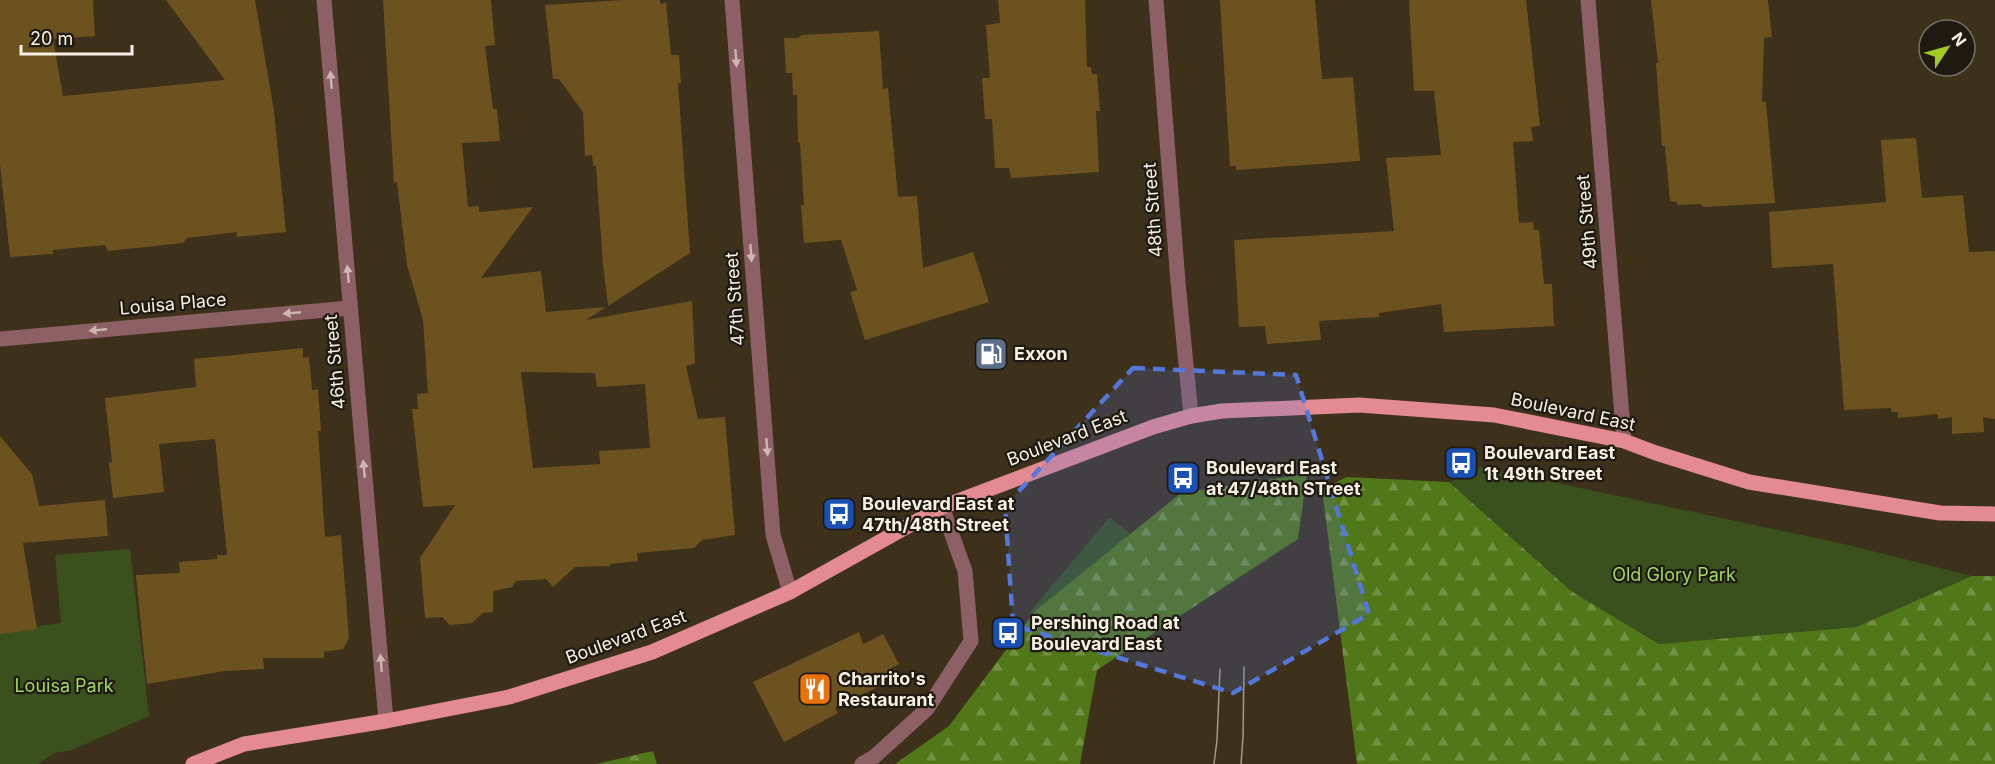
<svg xmlns="http://www.w3.org/2000/svg" width="1995" height="764" font-family="Inter,sans-serif">
<style>
.green{fill:#3a511d}
.forest{fill:url(#forest-firs)}
.building{fill:#6c521e;fill-rule:evenodd}
.lines{fill:none;stroke-linecap:round;stroke-linejoin:round}
.minor{stroke:#8c6064;stroke-width:15}
.major{stroke:#e38a93;stroke-width:15}
.tram{stroke:#a39a88;stroke-width:1.5}
.oneway{fill:#cdb7b0}
.marked{fill:#5477db;fill-opacity:0.2;stroke:#5477db;stroke-width:4.5;stroke-dasharray:12 8;stroke-linejoin:round}
.labels{text-anchor:middle;stroke-width:4.5;stroke-linejoin:round;paint-order:stroke}
.street-label{font-size:18px;fill:#f8f1e3;stroke:#1f1a11}
.poi-label{font-size:18px;font-weight:bold;fill:#f8f1e3;stroke:#1f1a11;text-anchor:start}
.park-label{font-size:18px;fill:#a2d863;stroke:#1f1a11}
</style>
<defs>
<pattern id="forest-firs" width="22" height="20" patternUnits="userSpaceOnUse" patternTransform="scale(1.5)"><rect width="22" height="20" fill="#507718"/><path d="M5 1l3.5 6h-7zM16 11l3.5 6h-7z" fill="#739145"/></pattern>
</defs>
<rect width="100%" height="100%" fill="#3d311c"/>
<path class="green" d="M1481,467l363,77 128,32 -116,51 -197,17 -88,-53 -122,-109z
M1109,518l28,20 -95,85 -13,-10z
M130,549l19,167 -77,34 -18,3 -16,11h-38v-132l61,-9 -6,-68z"/>
<path class="forest" d="M1307,474l-9,65 -201,131 -17,94h-185l54,-38 86,-115 146,-118z
M1347,477l102,5 122,109 88,53 197,-17 116,-51h23v188h-638l-35,-275z
M653,751l4,13h-61z"/>
<path class="building" d="M0,0h93l2,36 -42,3 10,57 162,-16 -59,-80h89l19,111 12,121 -50,5 1,-5 -50,6 -4,5 -75,8 -3,-6 -52,5v4l-43,3 -10,-93z
M383,0h108l4,45 -10,1 8,63h4l3,32 -38,2 6,64 11,-1v6l54,-5 -52,71 60,-7 5,41 60,-5 -20,13 106,-19 3,62 -9,3 12,53 27,-2 10,118 -33,5 -8,8 -57,5 1,8 -28,3v2l-35,1 -22,20 -7,-8 -30,2 -4,6 -19,4v21l-10,1 -11,10 -22,2 -8,-8 -17,1 -5,-60 35,-53 -32,2 -11,-98h6l-1,-15 11,-1 -5,-73 -16,-55 -10,-83 -3,1zM521,372l74,1 2,14 48,-3 5,64 -51,3 1,13 -67,4z
M622,0h38v4l6,-1 5,52h8l2,28h-3l12,170 -82,53 -5,-41 -7,-99h-3l-1,-11 -7,1 -2,-44 -24,-33h-6l-8,-74z
M998,0h87l2,67h4l1,7h5l3,37h-4l3,61 -88,6 -2,-10h-14l-3,-49h-7l-3,-41h8l-4,-53 14,-2z
M1220,0h95l7,79 31,-2 7,84 -124,9v-4h-6z
M1409,0h117l14,126 -9,1 2,14 -20,1 6,81 14,-1 1,8h5l5,54h8l2,42 -110,6 -3,-28 -62,9v4l-60,4 2,19 -54,4 -2,-18 -26,1 -5,-87 160,-9 -8,-73 55,-3 -7,-64h-20z
M1651,0h117l4,37 -8,1 -2,64h4l9,101 -71,4 -4,-3 -23,1v-3l-7,-1 -5,-55h-3l-6,-83h2z
M879,31l4,58 5,-1 10,109 19,-1 6,72 50,-16 16,50 -124,38 -15,-48 7,-2 -16,-50 -37,3 -3,-38h3l-4,-62 -2,-1 -1,-47h-4l-1,-22h-6l-2,-35h14l4,-3z
M1916,138l6,60 41,-3 6,57 26,-1v168l-12,-2 1,15 -32,2v-17l-14,2v-5l-40,4v-6h-7v-4l-47,2 -11,-146 -61,4 -3,-56 117,-10 -5,-62z
M303,348v10l6,-1 3,33 6,-1 3,42h-3l7,106 16,-2 8,103 -6,11 -19,3v6h-61l1,11 -39,2 -78,13 -11,-109 44,-2 -1,-11 38,-3v-4h10l-12,-116 -56,5 5,48 -51,6 -4,-36h3l-7,-64 91,-11 -2,-28z
M0,436l32,38 7,32 66,-6 3,36 -85,7 14,86 -37,5z
M859,632l4,12 20,-10 16,30 -8,4 5,10 -61,30 3,5 -54,29 -31,-60z"/>
<g class="lines">
<path class="minor" d="M324,0l62,721
M732,0l41,535 17,57
M1156,0l22,282 13,134
M1588,0l36,441
M0,339l350,-31
M862,764l12,-7 53,-48 44,-68 -6,-70 -23,-64"/>
<path class="major" d="M193,764l51,-20 142,-23 123,-24 143,-45 138,-60 152,-85 211,-80 38,-11 31,-5 137,-6 135,10 130,26 32,12 93,29 191,31 55,1"/>
<path class="tram" d="M1214,764l3,-24 3,-71
M1241,764l2,-27 1,-70"/>
</g>
<defs><path id="oneway-solid" d="M-6-.8H1V-3.2L6.5 0L1 3.2V.8H-6Z" transform="scale(1.5)"/></defs>
<g class="oneway">
<use href="#oneway-solid" transform="translate(736 58) rotate(86)"/>
<use href="#oneway-solid" transform="translate(331 80) rotate(-95)"/>
<use href="#oneway-solid" transform="translate(751 253) rotate(86)"/>
<use href="#oneway-solid" transform="translate(348 274) rotate(-95)"/>
<use href="#oneway-solid" transform="translate(292 313) rotate(175)"/>
<use href="#oneway-solid" transform="translate(98 330) rotate(175)"/>
<use href="#oneway-solid" transform="translate(767 447) rotate(86)"/>
<use href="#oneway-solid" transform="translate(364 469) rotate(-95)"/>
<use href="#oneway-solid" transform="translate(381 663) rotate(-95)"/>
</g>
<path class="marked" d="M1133,368l163,7 73,239 -136,79 -220,-68 -8,-119z"/>
<defs>
<g id="fuel-square" transform="scale(1.725)"><rect x="-9" y="-9" width="18" height="18" rx="4" fill="#5c6f8a" stroke="#1f1a11"/><path d="M-5.5-6h7V0h2V4h1.3V-2.5L3-4.5l.8-.8L6-3V5H2.5V1h-1V6h-7ZM-4.2-4.7v3.2H.2V-4.7Z" fill="#fff"/></g>
<g id="bus-square" transform="scale(1.725)"><rect x="-9" y="-9" width="18" height="18" rx="4" fill="#1a4fb4" stroke="#1f1a11"/><path d="M-5-6H5V4H4V6H2V4H-2V6H-4V4H-5ZM-3.5-4V0h7V-4ZM-3.5 1.2v1.5H-2V1.2ZM2 1.2v1.5H3.5V1.2Z" fill="#fff"/></g>
<g id="restaurant-square" transform="scale(1.725)"><rect x="-9" y="-9" width="18" height="18" rx="4" fill="#e8710a" stroke="#1f1a11"/><path d="M-5-6h1v4h1v-4h1v4h1v-4h1v5L-1.5 .5V6h-2V.5L-5-1ZM5-6V6H3V1.5H1.5Q1.5-4 5-6Z" fill="#fff"/></g>
</defs>
<g fill-rule="evenodd">
<use href="#fuel-square" x="991" y="354"/>
<use href="#bus-square" x="1461" y="463"/>
<use href="#bus-square" x="1183" y="478"/>
<use href="#bus-square" x="839" y="514"/>
<use href="#bus-square" x="1008" y="633"/>
<use href="#restaurant-square" x="815" y="689"/>
</g>
<g class="labels">
<g class="street-label">
<text transform="translate(1153 210) rotate(-94)" y="6">48th Street</text>
<text transform="translate(1587 222) rotate(-95)" y="6">49th Street</text>
<text transform="translate(735 299) rotate(-94)" y="6">47th Street</text>
<text transform="translate(173 304) rotate(-5)" y="6">Louisa Place</text>
<text transform="translate(335 362) rotate(-95)" y="6">46th Street</text>
<text transform="translate(1573 412) rotate(12)" y="6">Boulevard East</text>
<text transform="translate(1067 438) rotate(-21)" y="6">Boulevard East</text>
<text transform="translate(626 637) rotate(-20)" y="6">Boulevard East</text>
</g>
<g class="poi-label">
<text x="1014" y="360">Exxon</text>
<text x="1484" y="459">Boulevard East<tspan x="1484" dy="21">1t 49th Street</tspan></text>
<text x="1206" y="474">Boulevard East<tspan x="1206" dy="21">at 47/48th STreet</tspan></text>
<text x="862" y="510">Boulevard East at<tspan x="862" dy="21">47th/48th Street</tspan></text>
<text x="1031" y="629">Pershing Road at<tspan x="1031" dy="21">Boulevard East</tspan></text>
<text x="838" y="685">Charrito's<tspan x="838" dy="21">Restaurant</tspan></text>
</g>
<g class="park-label">
<text x="1674" y="581">Old Glory Park</text>
<text x="64" y="692">Louisa Park</text>
</g>
</g>
<g transform="translate(1947 48) rotate(54)"><circle r="28" fill="#1f1a11" stroke="#767065" stroke-width="1.5"/>
<path d="M0-4.5L10 22L0 15L-10 22Z" fill="#a3c927"/>
<text y="-9" font-size="16" font-weight="bold" text-anchor="middle" fill="#f8f1e3">N</text>
</g>
<path d="M21 45v9h111v-9" fill="none" stroke="#f8f1e3" stroke-width="3"/>
<text x="30" y="45" font-size="18" fill="#f8f1e3" stroke="#1f1a11" stroke-width="4.5" paint-order="stroke">20 m</text>
</svg>
